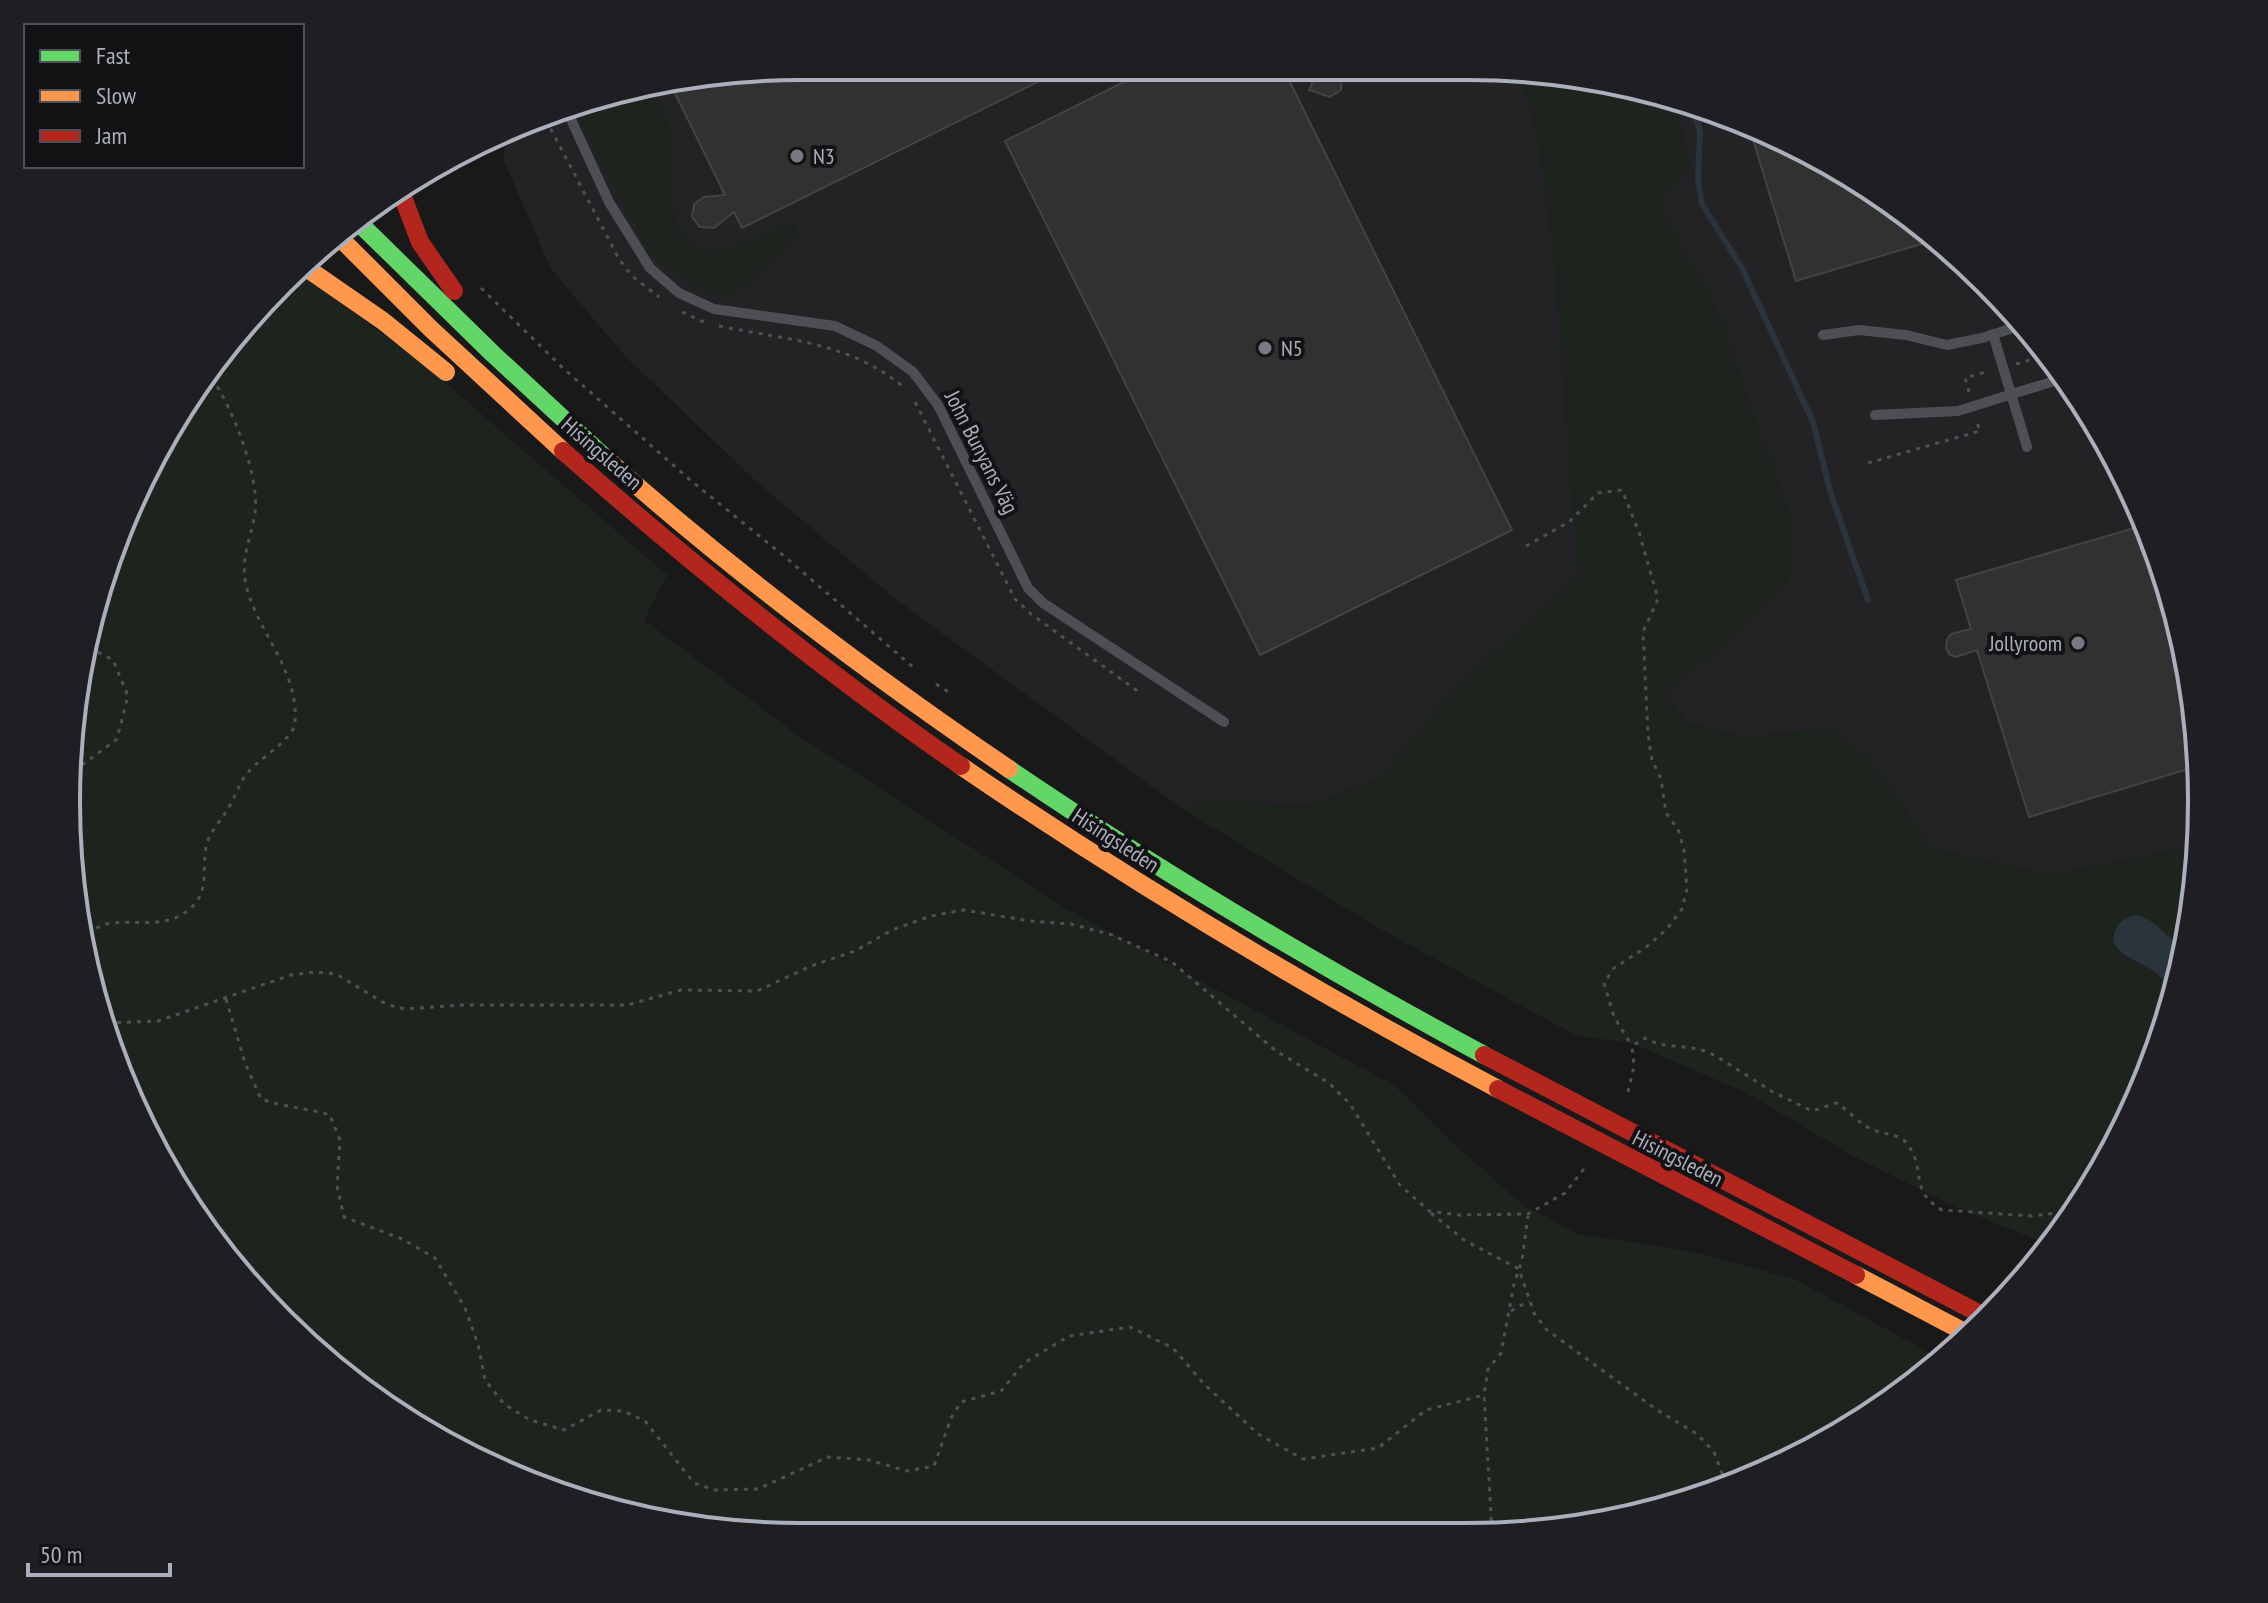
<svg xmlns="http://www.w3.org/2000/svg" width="2268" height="1603" font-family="'PT Sans Narrow',sans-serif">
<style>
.built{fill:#232326}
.green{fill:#1d241e}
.water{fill:#2b343c}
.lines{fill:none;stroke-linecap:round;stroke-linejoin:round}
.stream{stroke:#2b343c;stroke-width:6}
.building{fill:#313132;stroke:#424346;stroke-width:2}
.path{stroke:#4f5054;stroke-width:3;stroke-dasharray:4 6;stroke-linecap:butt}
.lane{stroke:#4d4f53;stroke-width:10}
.fast{stroke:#63d668;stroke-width:18}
.slow{stroke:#ff974d;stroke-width:18}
.jam{stroke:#b3261e;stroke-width:18}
.poi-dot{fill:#777a83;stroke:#131316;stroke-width:3}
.labels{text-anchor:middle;stroke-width:8;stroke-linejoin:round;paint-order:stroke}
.poi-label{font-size:22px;fill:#aaafbb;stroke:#131316;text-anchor:start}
.street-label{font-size:22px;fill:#aaafbb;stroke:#131316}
.rim{fill:none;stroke:#aaafbb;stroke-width:4}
</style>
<rect width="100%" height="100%" fill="#19191a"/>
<path class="built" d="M801,66h666l55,6 18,77 16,121 22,306 -123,113 -77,91 -74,26 -100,-7 -20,11 -286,-209 -138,-116 -134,-128 -75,-88 -47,-108 1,-22 106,-48z
M1674,104l161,61 184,151 84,117 60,132 33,140 4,141 -150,29 -120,-27 -59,-87 -41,-32 -84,8 -59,-13 -24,-32 56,-42 70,-70 -130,-375 30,-43z"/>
<path class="green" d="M1522,72l88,8 64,24 15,58 -30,44 56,98 79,222 -5,54 -70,70 -56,42 23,32 60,13 84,-8 41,32 59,87 120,27 150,-29 -15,100 -19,-9 -23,-21 -30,17 6,15 36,23 20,27 -49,128 -74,120 -96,-39 -101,-50 -110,-65 -111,-48 -59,-9 -198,-108 -193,-117 20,-11 100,7 74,-26 77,-91 123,-113 -22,-306 -16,-121z
M652,86c9,17 17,32 19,52 3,32 -11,117 44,113 23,-1 48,-17 69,-26l10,-1 3,4v5l-11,15 -50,45 -8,3 -10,-1 -25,-11 -30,-19 -17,-18 -73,-139 38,-17z
M299,273l122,89 246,213 -23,45 155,116 264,171 332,179 59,58 69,61 55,29 112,17 104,28 149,81 -152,101 -228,70 -809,4 -142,-23 -135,-51 -123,-76 -105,-98 -107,-161 -62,-181 -8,-239 50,-186 126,-203z"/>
<path class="water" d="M2136,915c20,3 29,25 49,31l-10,52c-6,-9 -12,-19 -20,-26 -12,-11 -52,-19 -39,-43 4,-9 11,-12 20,-14z"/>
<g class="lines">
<path class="stream" d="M1695,112l5,20 -2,48 4,24 40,64 71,154 17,69 38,109"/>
</g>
<path class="building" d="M802,66h268l-328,162 -8,-16 -20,16 -14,-1 -8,-10 2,-13 10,-7 21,-2 -55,-112z
M1156,66h126l230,464 -252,125 -255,-514z
M1329,67l13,8 -1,15 -11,7 -21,-7 8,-17z
M1751,133l84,32 93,77 -132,39z
M2145,525l18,40 33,140 2,61 -169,51 -52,-167 -21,7 -7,-3 -3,-6 1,-8 4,-6 20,-5 -15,-49z"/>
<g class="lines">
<path class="path" d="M546,120l73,139 13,17 27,21
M481,288l83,81 125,110 95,77 130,112
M682,312l22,10
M719,326c68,14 132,16 187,63
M2016,364l31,-9
M1969,392l-4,-14 24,-7
M915,402l100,197 16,15 105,76 5,-6
M1868,463l112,-32 -4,-12
M1526,546l43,-24 29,-29 24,-3 17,42 19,67 -15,33 5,103 4,25 9,19 5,34 12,16 6,21 3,39 -5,20 -15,20 -22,19 -31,20 -10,15 10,34 18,29
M936,684l14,9
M74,771l43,-32 11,-43 -15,-36 -25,-13
M80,940c7,-5 17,-14 26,-16 28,-6 61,8 87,-18 17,-17 8,-43 14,-63 4,-12 13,-22 19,-31 7,-11 11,-22 17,-33 11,-19 51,-38 52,-57 4,-52 -38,-90 -49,-137 -6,-25 5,-47 9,-72 5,-36 -23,-107 -44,-136
M226,999l19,64 16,36c22,8 46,9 69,16l10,25 -3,46 7,31 58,22 33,19 30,50 13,36 7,36 19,24 26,16 34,10 37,-20 22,1 22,10 49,62 21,7 43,-1 70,-32 41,3 38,11 27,-5 17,-48 10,-16 40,-11 23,-28 45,-27 61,-9 43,21 31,36 54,50 45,25 75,-11 48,-38 58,-15
M107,1023l51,-2 133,-46 24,-3 21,2 50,30 19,5 57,-4h165l54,-15 76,1 54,-25 44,-15 37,-21 39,-14 33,-6 66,11 41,3 41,11 60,27 104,89 53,32 21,21 49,80 30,27 29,4 70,-1 37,-21 22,-28
M1628,1092l6,-26 -2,-20 13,-8 13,6 41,5 17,7 57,36 39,19 25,-8c12,8 24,22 36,27 13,5 27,3 35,15 19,26 0,45 34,65l90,6 42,-5
M1431,1213l33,27 55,29 15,44 13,17 110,80 40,24 17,18 11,29
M1511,1311l18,-10
M1492,1531l-8,-136 4,-26 13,-16 13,-69 8,-24 6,-44"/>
<path class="lane" d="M567,111l42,91 41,66 29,25 35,16 121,17 42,20 36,26 25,33 90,183 15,15 181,119
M1993,334l34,113
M1823,335l36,-5 47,5 41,10 35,-7 43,-14
M1875,415l83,-4 106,-33"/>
<path class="fast" d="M357,221l136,133 118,109
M1009,769c153,104 312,198 475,286"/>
<path class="slow" d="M339,237l92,92 132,122
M305,267l78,54 63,51
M611,463c125,111 260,212 398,306
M961,766c173,118 352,225 537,323
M1856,1275l114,60"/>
<path class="jam" d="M399,187l21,55 34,49
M563,451c127,112 259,219 398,315
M1484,1055l502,262
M1498,1089l358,186"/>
</g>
<g class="poi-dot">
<circle cx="797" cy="156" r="8"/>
<circle cx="1265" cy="348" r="8"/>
<circle cx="2078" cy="643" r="8"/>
</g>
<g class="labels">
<g class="poi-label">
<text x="813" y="164">N3</text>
<text x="1281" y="356">N5</text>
<text x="2062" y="651" text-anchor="end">Jollyroom</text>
</g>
<g class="street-label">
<text transform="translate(982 452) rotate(63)" y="8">John Bunyans Väg</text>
<text transform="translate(602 453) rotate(41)" y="8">Hisingsleden</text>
<text transform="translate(1116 840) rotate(33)" y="8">Hisingsleden</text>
<text transform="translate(1678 1158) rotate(27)" y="8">Hisingsleden</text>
</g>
</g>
<path d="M0 0H2268V1603H0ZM801 80H1467A721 721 0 0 1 2188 801V802A721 721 0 0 1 1467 1523H801A721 721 0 0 1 80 802V801A721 721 0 0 1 801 80Z" fill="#1f1f23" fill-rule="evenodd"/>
<path class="rim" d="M801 80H1467A721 721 0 0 1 2188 801V802A721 721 0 0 1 1467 1523H801A721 721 0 0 1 80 802V801A721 721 0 0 1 801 80Z"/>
<rect x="24" y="24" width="280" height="144" fill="#131316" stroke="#4f5158" stroke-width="2"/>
<rect x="40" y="50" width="40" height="12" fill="#63d668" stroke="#4f5158" stroke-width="2"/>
<text x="96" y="64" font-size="24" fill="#aaafbb">Fast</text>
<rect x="40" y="90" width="40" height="12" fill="#ff974d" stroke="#4f5158" stroke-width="2"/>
<text x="96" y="104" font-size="24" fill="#aaafbb">Slow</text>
<rect x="40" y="130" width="40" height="12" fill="#b3261e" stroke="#4f5158" stroke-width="2"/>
<text x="96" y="144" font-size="24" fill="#aaafbb">Jam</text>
<path d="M28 1563v12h142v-12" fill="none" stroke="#aaafbb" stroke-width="4"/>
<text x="40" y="1563" font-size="24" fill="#aaafbb" stroke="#131316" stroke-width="6" paint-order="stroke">50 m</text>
</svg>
